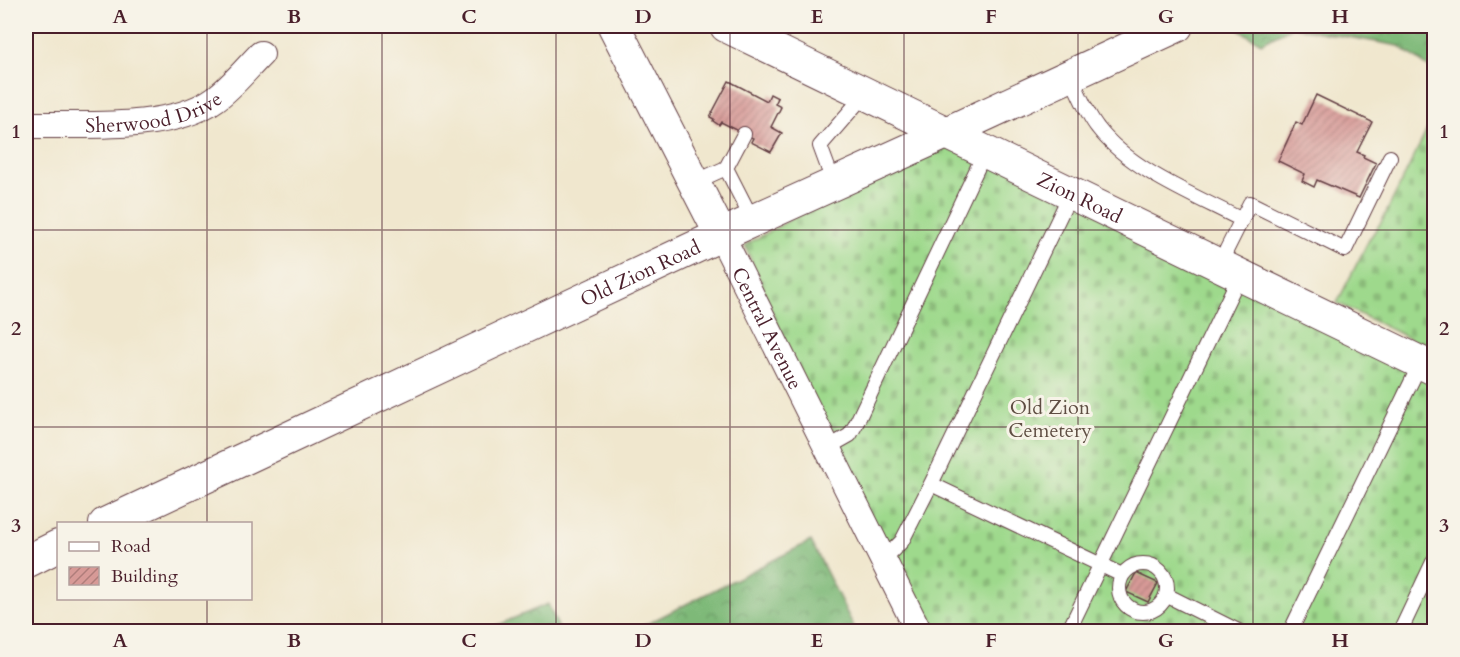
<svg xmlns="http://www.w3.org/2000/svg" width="1460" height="657" font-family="Cardo,serif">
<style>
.forest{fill:url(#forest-crowns);stroke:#646c52;stroke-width:1.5}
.cemetery{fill:url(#cemetery-stones);stroke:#747c5c;stroke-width:1.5}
.building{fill:url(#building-hatch)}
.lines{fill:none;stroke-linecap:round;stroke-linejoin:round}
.service-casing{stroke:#633d43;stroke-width:16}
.minor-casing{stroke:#633d43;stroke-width:28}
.tertiary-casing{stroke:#633d43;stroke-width:34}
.service{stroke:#fff;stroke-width:14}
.minor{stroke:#fff;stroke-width:26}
.tertiary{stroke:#fff;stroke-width:32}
.grid{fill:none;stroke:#4a1f2b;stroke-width:1.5;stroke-opacity:0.55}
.labels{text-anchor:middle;stroke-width:6;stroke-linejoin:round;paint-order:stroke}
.street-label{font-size:20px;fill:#4a1f2b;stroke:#f7f3e8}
.park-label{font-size:20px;fill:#5f4e43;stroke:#f7f3e8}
.neatline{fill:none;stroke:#4a1f2b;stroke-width:2}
.grid-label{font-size:20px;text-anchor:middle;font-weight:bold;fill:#4a1f2b}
</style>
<defs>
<pattern id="forest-crowns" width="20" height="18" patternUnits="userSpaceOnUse" patternTransform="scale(1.5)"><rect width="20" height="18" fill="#7eb978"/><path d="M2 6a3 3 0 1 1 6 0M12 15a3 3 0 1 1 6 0" fill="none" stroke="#699663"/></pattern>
<pattern id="cemetery-stones" width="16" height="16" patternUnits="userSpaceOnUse" patternTransform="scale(1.5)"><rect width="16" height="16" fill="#9ed98c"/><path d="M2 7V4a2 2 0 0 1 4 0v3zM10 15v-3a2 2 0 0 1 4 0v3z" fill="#8aba79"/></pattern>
<pattern id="building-hatch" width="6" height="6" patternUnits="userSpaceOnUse" patternTransform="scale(1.5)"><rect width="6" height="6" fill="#d79a97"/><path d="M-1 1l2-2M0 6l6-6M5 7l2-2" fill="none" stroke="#b07d7b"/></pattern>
</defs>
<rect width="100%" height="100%" fill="#f7f3e8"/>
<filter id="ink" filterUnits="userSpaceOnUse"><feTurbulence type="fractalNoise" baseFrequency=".0167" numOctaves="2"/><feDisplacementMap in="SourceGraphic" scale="12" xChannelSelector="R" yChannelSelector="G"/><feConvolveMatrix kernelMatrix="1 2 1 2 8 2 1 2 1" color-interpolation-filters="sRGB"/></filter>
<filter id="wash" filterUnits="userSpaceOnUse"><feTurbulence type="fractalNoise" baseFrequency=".008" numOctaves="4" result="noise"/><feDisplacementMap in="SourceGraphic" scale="24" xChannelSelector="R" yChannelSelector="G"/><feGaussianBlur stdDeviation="1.35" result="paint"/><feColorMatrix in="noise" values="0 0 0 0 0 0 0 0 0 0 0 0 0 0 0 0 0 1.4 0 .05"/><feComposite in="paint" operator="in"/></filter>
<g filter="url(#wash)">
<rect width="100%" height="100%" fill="#f0e7ce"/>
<path class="forest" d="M1233,26h201v45l-35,-25 -107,-19 -31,16z
M811,541l45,90h-223z
M548,604l12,27h-77z"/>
<path class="cemetery" d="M1434,116v222l-5,10 -92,-45 33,-65 12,-17z
M946,133l488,236v262h-515l-83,-163 -91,-223z"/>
<g id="blocks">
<path class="building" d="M729,81l38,20 3,-7 8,4 -3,6 6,3 -10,20 11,6 -11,19 -20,-10 2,-4 -32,-16 -2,3 -6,-4 1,-2 -4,-2z
M1316,95l56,27 -15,30 7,3 -1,2 13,6 -17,35 -42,-18 -3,7 -12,-6 3,-7 -27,-13 18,-39 6,3z
M1136,573l22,10 -10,19 -22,-10z"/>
</g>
</g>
<g filter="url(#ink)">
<use href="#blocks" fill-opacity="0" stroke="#633d43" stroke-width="1.5"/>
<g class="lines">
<g class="service-casing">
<path id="service" d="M1070,75c9,18 16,38 28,53 32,42 98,68 144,92
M726,168l18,-34
M695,182l31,-14 27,53
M834,184l-14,-38 45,-52
M1219,265l31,-62 95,47 45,-93
M827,448l23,-13 6,-11 129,-272
M931,484l191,91
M883,560l19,-19 29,-57 140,-291
M1119 588a24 24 0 1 1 48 0a24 24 0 1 1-48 0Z
M1166,595l74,37
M1068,632l172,-357
M1290,632l131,-270
M1400,632l34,-72"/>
</g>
<g class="minor-casing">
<g id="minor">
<path id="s1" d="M26,125c54,-1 144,7 189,-26 17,-12 31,-30 46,-45"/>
<path id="s2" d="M721,235l198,397"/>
</g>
</g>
<g class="tertiary-casing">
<g id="tertiary">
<path d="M614,26l107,209"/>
<path id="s3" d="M726,26l708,343"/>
<path id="s4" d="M105,524l616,-289 225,-102 231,-107"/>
<path d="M26,562l32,-16"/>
</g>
</g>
<use href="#service" class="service"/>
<use href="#minor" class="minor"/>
<use href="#tertiary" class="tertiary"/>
</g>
</g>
<path class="grid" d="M207,26v498M382,26v606M556,26v606M730,26v606M904,26v606M1078,26v606M1253,26v606M26,230h1408M26,427h1408M207,598v34"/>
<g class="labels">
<g class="street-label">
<text dy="7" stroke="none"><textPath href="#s1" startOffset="129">Sherwood Drive</textPath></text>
<text dy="7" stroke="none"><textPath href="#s3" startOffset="393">Zion Road</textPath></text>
<text dy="7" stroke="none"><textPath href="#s4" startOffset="591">Old Zion Road</textPath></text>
<text dy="7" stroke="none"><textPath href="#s2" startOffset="104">Central Avenue</textPath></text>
</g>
<g class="park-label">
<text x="1050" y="414">Old Zion<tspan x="1050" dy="23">Cemetery</tspan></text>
</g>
</g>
<rect width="1460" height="657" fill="none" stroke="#f7f3e8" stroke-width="66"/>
<rect x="57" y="522" width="195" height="78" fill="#f7f3e8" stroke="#b29e9c" stroke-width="1.5"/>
<rect x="69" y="542" width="30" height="9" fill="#ffffff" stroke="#b29e9c" stroke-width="1.5"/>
<text x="111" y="552" font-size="18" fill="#4a1f2b">Road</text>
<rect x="69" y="567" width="30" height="18" fill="url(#building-hatch)" stroke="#b29e9c" stroke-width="1.5"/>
<text x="111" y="582" font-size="18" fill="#4a1f2b">Building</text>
<rect x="33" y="33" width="1394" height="591" class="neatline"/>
<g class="grid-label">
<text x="120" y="23">A</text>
<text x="294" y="23">B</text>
<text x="469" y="23">C</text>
<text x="643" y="23">D</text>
<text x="817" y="23">E</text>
<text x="991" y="23">F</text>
<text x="1166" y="23">G</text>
<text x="1340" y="23">H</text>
<text x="16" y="138">1</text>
<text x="1444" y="138">1</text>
<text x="16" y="335">2</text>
<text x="1444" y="335">2</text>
<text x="16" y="532">3</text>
<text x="1444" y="532">3</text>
<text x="120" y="647">A</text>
<text x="294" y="647">B</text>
<text x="469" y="647">C</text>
<text x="643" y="647">D</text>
<text x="817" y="647">E</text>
<text x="991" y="647">F</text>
<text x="1166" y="647">G</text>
<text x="1340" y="647">H</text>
</g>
</svg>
